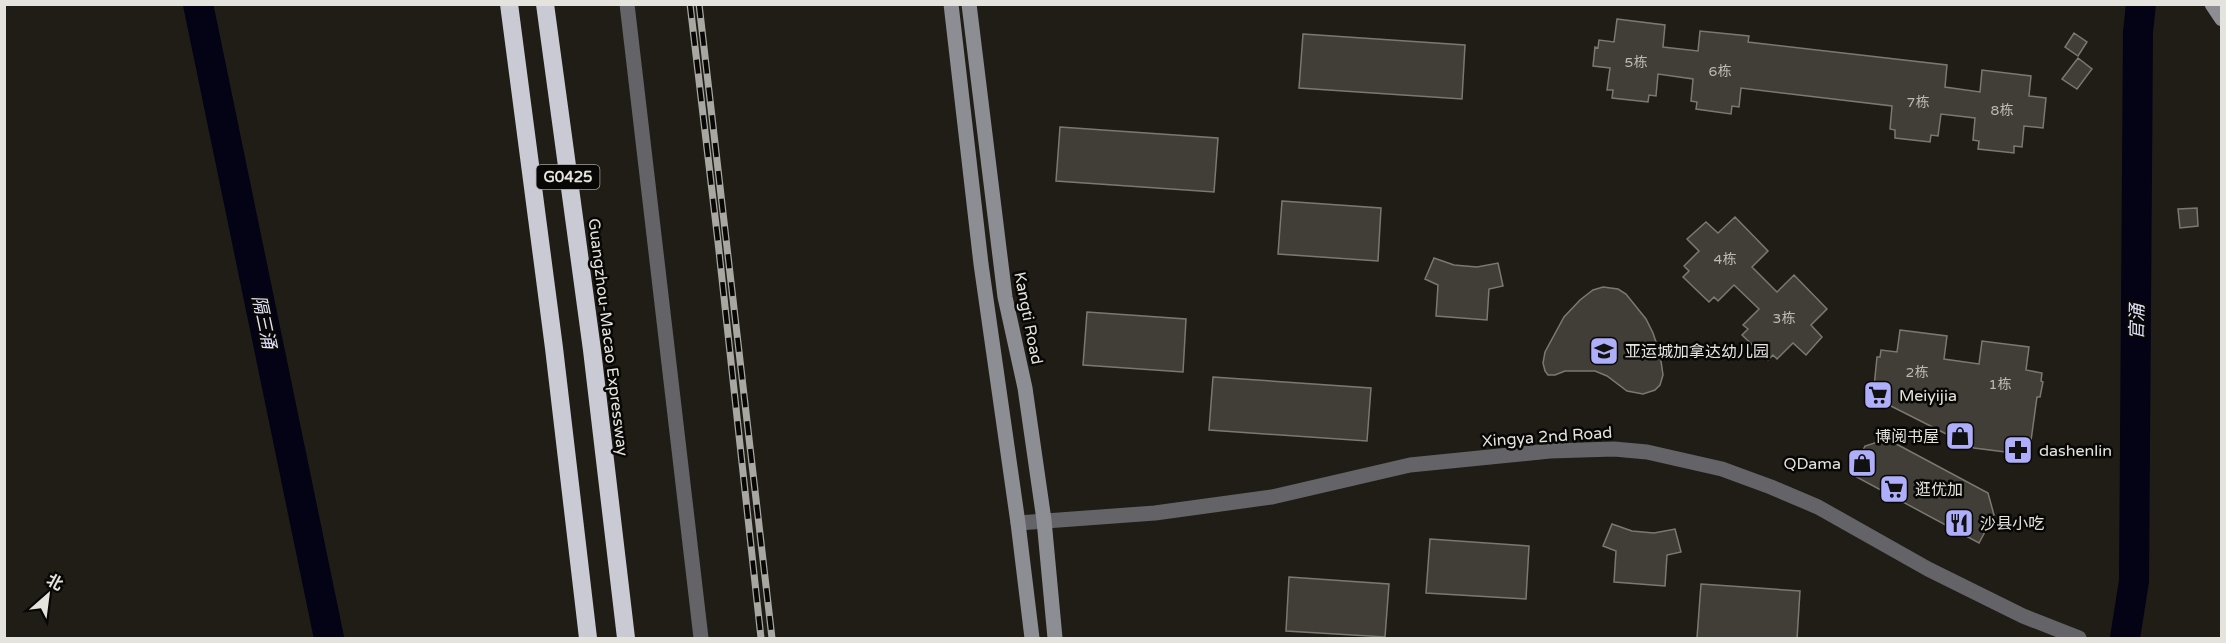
<svg xmlns="http://www.w3.org/2000/svg" width="2226" height="643" font-family="'Varela Round','Noto Sans SC',sans-serif">
<style>
.lines{fill:none;stroke-linecap:round;stroke-linejoin:round}
.river{stroke:#040215;stroke-width:30}
.building{fill:#403e36;stroke:#7b796f;stroke-width:1.5}
.street{stroke:#646468;stroke-width:15}
.secondary{stroke:#8d8d94;stroke-width:15}
.highway{stroke:#cacad5;stroke-width:18}
.rail-casing{stroke:#a8a7a1;stroke-width:7}
.rail{stroke:#080705;stroke-width:4.5;stroke-dasharray:14;stroke-linecap:butt}
.labels{text-anchor:middle;stroke-width:5;stroke-linejoin:round;paint-order:stroke}
.number-label{font-size:14px;fill:#bbbab4}
.shield{fill:#080705;stroke:#a2a19d;stroke-width:1.5}
.shield-label{font-size:15px;font-weight:bold;fill:#e4e3de}
.street-label{font-size:16px;fill:#e4e3de;stroke:#080705}
.poi-label{font-size:16px;fill:#e4e3de;stroke:#080705;text-anchor:start}
.water-label{font-size:18px;font-style:italic;fill:#e1e2f9;stroke:#080705}
</style>
<rect width="100%" height="100%" fill="#1f1d15"/>
<g class="lines">
<path class="river" d="M198,4l131,634
M2125,638l9,-57 4,-549 3,-28"/>
</g>
<path class="building" d="M1617,19l48,6 -2,22 35,4 2,-20 49,5 -1,6 199,23 -2,22 35,5 2,-22 49,6 -2,20 17,2 -3,30 -19,-2 -2,21 -8,-1v7l-36,-4 1,-8 -6,-1 2,-22 -34,-4 -3,22 -7,-1 -1,7 -35,-4v-8l-5,-1 2,-23 -151,-18 -2,19 -7,-1 -1,8 -35,-5 1,-7 -6,-1 2,-22 -35,-5 -2,22 -7,-1 -1,7 -36,-4 1,-8h-6l3,-22 -17,-2 2,-19 3,1 1,-8 15,2z
M2074,33l13,9 -9,14 -13,-9z
M1303,34l162,11 -3,54 -163,-11z
M2078,58l14,11 -15,20 -15,-10z
M1060,127l158,11 -4,54 -158,-11z
M1282,201l99,7 -3,53 -100,-7z
M2197,208l1,18 -18,2 -2,-19z
M1735,217l33,34 -16,16 25,25 17,-17 33,34 -16,16 11,12 -16,18 -13,-12 -16,16 -4,-4 -5,5 -26,-25 6,-6 -5,-4 16,-16 -25,-24 -16,16 -4,-4 -5,5 -26,-25 6,-6 -5,-5 15,-15 -12,-12 19,-17 12,11z
M1434,258l20,7 23,2 21,-4 5,23 -14,3 -2,31 -51,-4 2,-31 -13,-6z
M1603,287l15,2 8,5 20,25 7,14 7,21 3,21 -3,10 -5,5 -12,4 -16,-3 -20,-15 -12,-5h-30l-10,4h-7l-3,-4 -2,-8 2,-11 19,-35 16,-17 13,-10z
M1087,312l99,7 -3,53 -100,-7z
M1900,330l47,6 -3,23 35,5 3,-23 47,6 -3,23 16,3 -1,8 2,1 -3,15h-3l-8,58 -55,-7 -101,-51 4,-40h3l1,-7 16,2z
M1213,377l158,11 -4,53 -158,-11z
M1887,439l101,54 6,22 -15,28 -128,-69 14,-28z
M1612,524l20,7 22,2 21,-4 6,23 -14,3 -2,31 -51,-4 2,-31 -13,-5z
M1430,539l99,7 -3,53 -100,-6z
M1289,577l100,7 -4,53 -99,-6z
M1701,584l99,7 -3,48 -100,-1z"/>
<g class="lines">
<path class="street" d="M627,4l74,634
M1018,523l137,-10 117,-16 138,-32 140,-14 64,-2 33,3 75,17 49,18 47,20 110,62 95,47 56,22"/>
<path class="secondary" d="M951,4l30,260 37,259 14,115
M969,4l36,293 20,91 19,132 11,118
M2212,4l10,15"/>
<path class="highway" d="M509,4l45,344 34,290
M545,4l47,346 34,288"/>
<g class="rail-casing">
<path id="rail" d="M690,4l28,238 43,396
M699,4l73,634"/>
</g>
<use href="#rail" class="rail"/>
</g>
<defs>
<g id="school-square" transform="scale(1.5)"><rect x="-9" y="-9" width="18" height="18" rx="4" fill="#afaefa" stroke="#080705"/><path d="M0-5L7-2L0 1L-7-2ZM-4 1L0 2.5L4 1V4Q0 6-4 4Z" fill="#111"/></g>
<g id="supermarket-square" transform="scale(1.5)"><rect x="-9" y="-9" width="18" height="18" rx="4" fill="#afaefa" stroke="#080705"/><path d="M-6-5.5h2.5l.6 2H6L4.5 2H-2.5L-4.4-4H-6ZM-1.5 3.2a1.3 1.3 0 1 0 .1 0ZM3 3.2a1.3 1.3 0 1 0 .1 0Z" fill="#111"/></g>
<g id="shop-square" transform="scale(1.5)"><rect x="-9" y="-9" width="18" height="18" rx="4" fill="#afaefa" stroke="#080705"/><path d="M-5-2.5h2.3a2.7 3.5 0 0 1 5.4 0H5L5.5 6h-11ZM-1.5-2.5h3a1.5 2.3 0 0 0-3 0Z" fill="#111"/></g>
<g id="pharmacy-square" transform="scale(1.5)"><rect x="-9" y="-9" width="18" height="18" rx="4" fill="#afaefa" stroke="#080705"/><path d="M-2-6h4v4h4v4h-4v4h-4v-4h-4v-4h4Z" fill="#111"/></g>
<g id="restaurant-square" transform="scale(1.5)"><rect x="-9" y="-9" width="18" height="18" rx="4" fill="#afaefa" stroke="#080705"/><path d="M-5-6h1v4h1v-4h1v4h1v-4h1v5L-1.5 .5V6h-2V.5L-5-1ZM5-6V6H3V1.5H1.5Q1.5-4 5-6Z" fill="#111"/></g>
</defs>
<g fill-rule="evenodd">
<use href="#school-square" x="1604" y="351"/>
<use href="#supermarket-square" x="1878" y="395"/>
<use href="#shop-square" x="1960" y="436"/>
<use href="#pharmacy-square" x="2018" y="450"/>
<use href="#shop-square" x="1862" y="463"/>
<use href="#supermarket-square" x="1894" y="489"/>
<use href="#restaurant-square" x="1959" y="523"/>
</g>
<g class="labels">
<g class="number-label">
<text x="1636" y="67">5栋</text>
<text x="1720" y="76">6栋</text>
<text x="1918" y="107">7栋</text>
<text x="2002" y="115">8栋</text>
<text x="1725" y="264">4栋</text>
<text x="1784" y="323">3栋</text>
<text x="1917" y="377">2栋</text>
<text x="2000" y="389">1栋</text>
</g>
<rect class="shield" x="536.5" y="165" width="63" height="24" rx="4.5"/>
<g class="shield-label">
<text x="568" y="182">G0425</text>
</g>
<g class="street-label">
<text transform="translate(1029 318) rotate(79)" y="6">Kangti Road</text>
<text transform="translate(609 337) rotate(83)" y="6">Guangzhou-Macao Expressway</text>
<text transform="translate(1547 436) rotate(-4)" y="6">Xingya 2nd Road</text>
</g>
<g class="poi-label">
<text x="1625" y="357">亚运城加拿达幼儿园</text>
<text x="1899" y="401">Meiyijia</text>
<text x="1939" y="442" text-anchor="end">博阅书屋</text>
<text x="2039" y="456">dashenlin</text>
<text x="1841" y="469" text-anchor="end">QDama</text>
<text x="1915" y="495">逛优加</text>
<text x="1980" y="529">沙县小吃</text>
</g>
<g class="water-label">
<text transform="translate(264 322) rotate(78)" y="6">隔三涌</text>
<text transform="translate(2137 322) rotate(-89)" y="6">官涌</text>
</g>
</g>
<rect width="2226" height="643" fill="none" stroke="#e4e3de" stroke-width="12"/>
<g transform="translate(48 595) rotate(28)" stroke="#080705" stroke-width="4.5" paint-order="stroke">
<path d="M0-4.5L10 22L0 15L-10 22Z" fill="#e4e3de"/>
<text y="-9" font-size="16" font-weight="bold" text-anchor="middle" fill="#e4e3de">北</text>
</g>
</svg>
